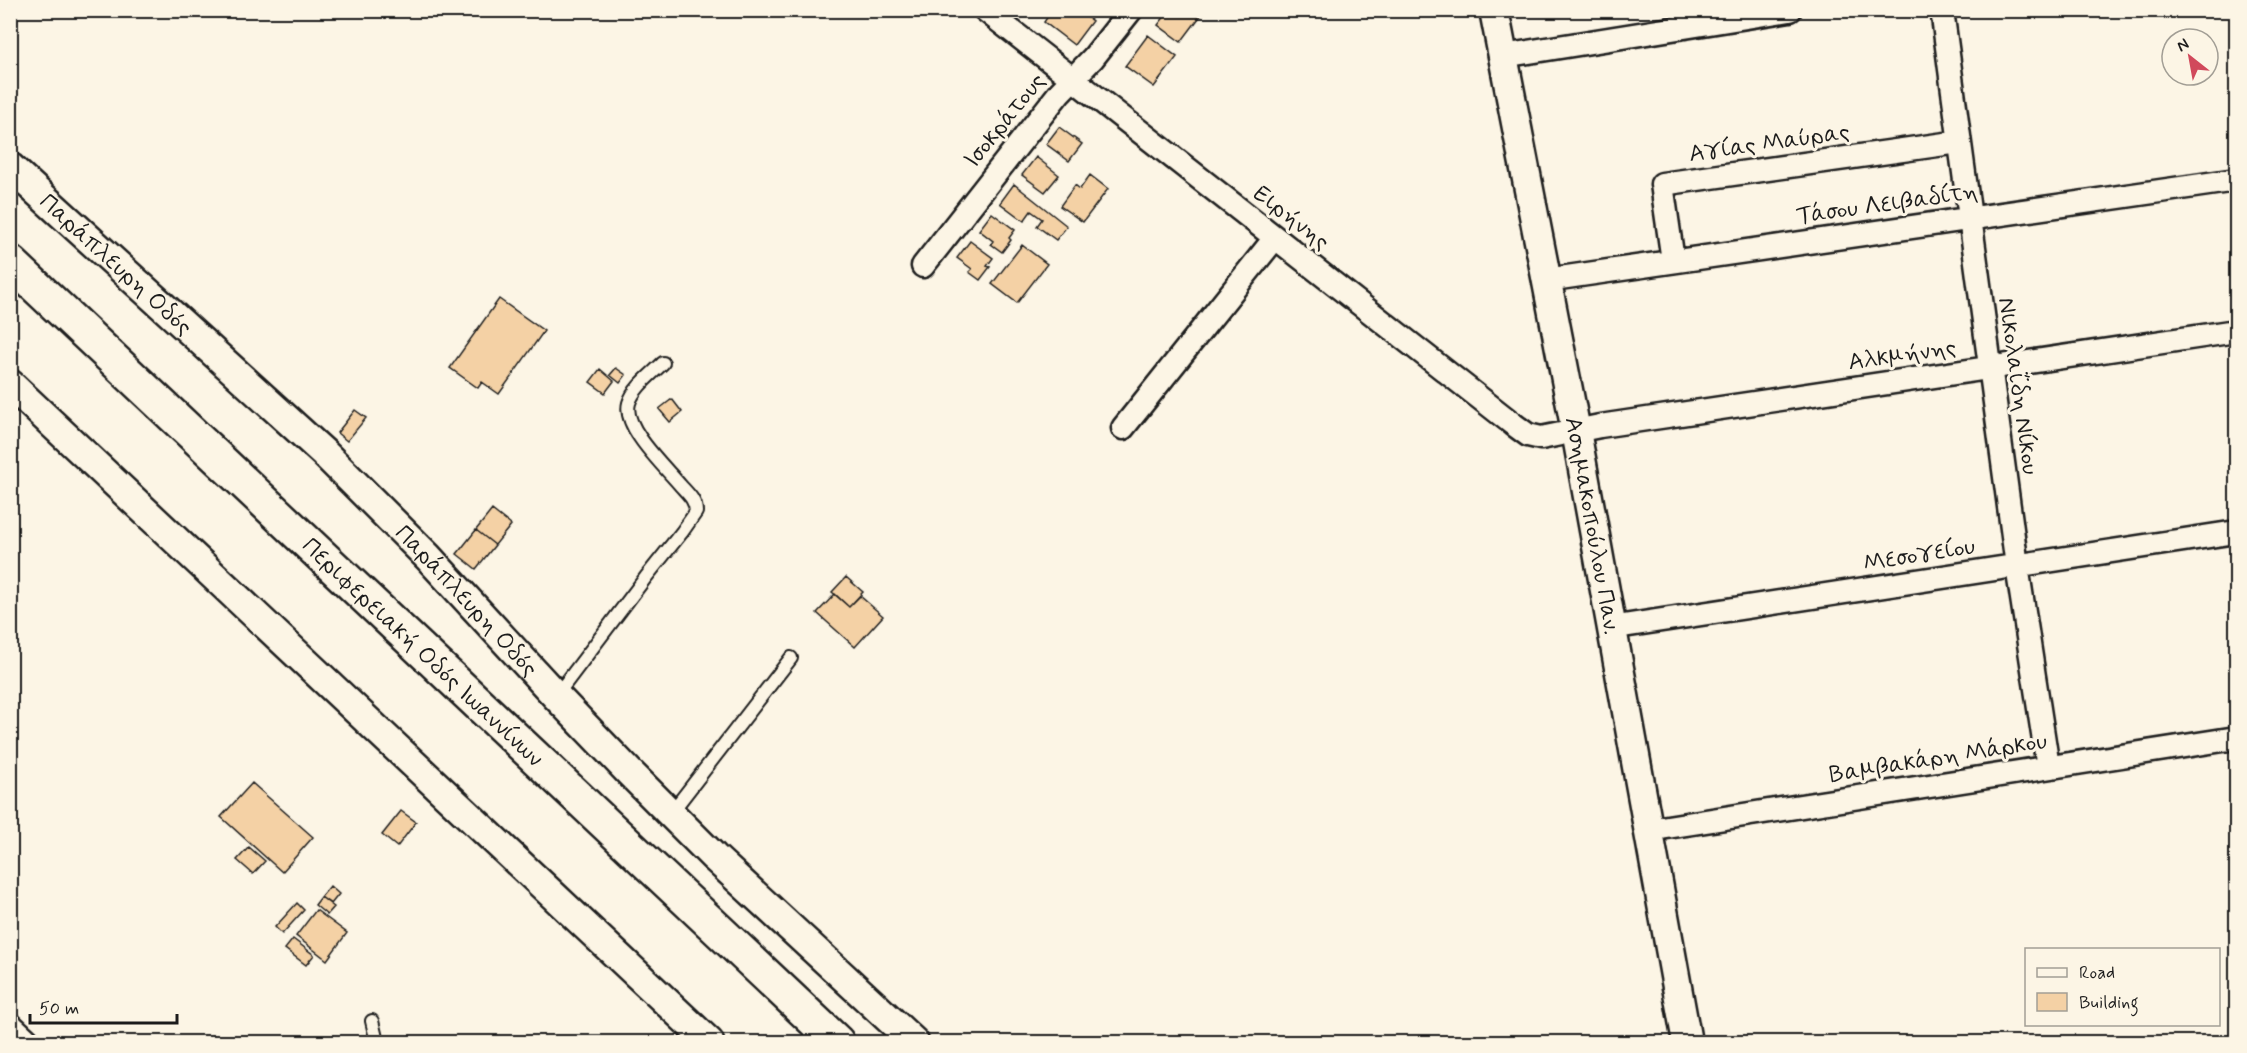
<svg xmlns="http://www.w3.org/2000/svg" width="2247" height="1053" font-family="Mynerve,sans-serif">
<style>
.building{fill:#f4d1a5;stroke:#1c1c1c;stroke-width:1.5}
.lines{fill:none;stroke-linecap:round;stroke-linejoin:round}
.service-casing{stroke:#1c1c1c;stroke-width:16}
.minor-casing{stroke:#1c1c1c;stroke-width:27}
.tertiary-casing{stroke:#1c1c1c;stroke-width:33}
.trunk-casing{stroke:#1c1c1c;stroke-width:38}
.service{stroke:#fcf5e5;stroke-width:12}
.minor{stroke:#fcf5e5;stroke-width:22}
.tertiary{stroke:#fcf5e5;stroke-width:28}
.trunk{stroke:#fcf5e5;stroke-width:33}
.labels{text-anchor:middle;stroke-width:6;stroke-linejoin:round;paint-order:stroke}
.street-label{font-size:24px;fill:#1c1c1c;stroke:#fcf5e5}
</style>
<rect width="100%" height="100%" fill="#fcf5e5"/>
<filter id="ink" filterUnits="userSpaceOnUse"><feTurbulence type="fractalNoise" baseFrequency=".0167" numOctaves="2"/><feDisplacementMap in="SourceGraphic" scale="12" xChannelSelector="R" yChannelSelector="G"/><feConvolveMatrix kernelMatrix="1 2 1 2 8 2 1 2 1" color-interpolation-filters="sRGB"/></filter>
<g filter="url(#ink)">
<path class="building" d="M1052,10h26l14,11 -18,24 -30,-23z
M1173,10h32l-24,32 -23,-17 11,-14 2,2z
M1148,35l29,22 -23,30 -29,-21z
M1059,127l23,17 -13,17 -23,-17z
M1036,157l23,18 -14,17 -23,-17z
M1090,175l18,14 -25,33 -23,-16 15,-21 5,4z
M1014,184l53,42 -11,14 -19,-14 5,-7 -11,-8 -7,10 -24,-18z
M992,213l23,17 -6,8 2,2 -9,12 -11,-8 2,-3 -14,-11z
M970,241l23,17 -6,8 3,1 -10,13 -11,-8 3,-3 -15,-11z
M1022,245l25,19 -30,39 -25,-19z
M499,299l45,32 -45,63 -17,-12 -4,6 -28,-20z
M616,368l10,7 -6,8 -10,-8z
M600,369l14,12 -9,12 -15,-11z
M672,399l10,13 -12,10 -11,-13z
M355,410l11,8 -19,23 -10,-8z
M492,510l19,15 -16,20 -19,-15z
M476,530l19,15 -19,24 -19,-15z
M846,577l17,15 -14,15 -17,-15z
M835,594l14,13 11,-11 23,20 -28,31 -38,-34z
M252,783l61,54 -31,35 -61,-55z
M401,811l15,11 -19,25 -15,-12z
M249,847l16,14 -12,13 -16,-14z
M330,886l9,8 -8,10 -10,-7z
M321,897l13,10 -7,8 -12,-10z
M297,903l7,7 -22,24 -7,-7z
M316,910l31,23 -20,27 -31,-24z
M293,939l21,16 -8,10 -21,-16z"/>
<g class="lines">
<g class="service-casing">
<path id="service" d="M556,696l90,-119 36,-45 14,-20c0,-12 -9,-19 -16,-27 -15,-18 -58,-58 -51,-82 5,-16 23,-29 34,-40
M671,813l120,-155
M372,1021l5,21"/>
</g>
<g class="minor-casing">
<path id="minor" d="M985,10l528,414 15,11 13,3 59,-12 636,-95
M1942,10l75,556 31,201
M1503,56l287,-46
M1673,261l-11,-77 297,-42
M923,266l137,-174 33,-34 38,-48
M1546,280l690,-100
M1123,428l152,-190
M1610,628l626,-96
M1648,830l588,-92"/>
</g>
<g class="tertiary-casing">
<g id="tertiary">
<path id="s1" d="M1494,10l82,421 111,611"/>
<path id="s2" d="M10,167l314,286 104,104 128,139 74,77 84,84 200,185"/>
<path d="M10,384l699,658"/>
<path d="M10,1028l15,14"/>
</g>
</g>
<g class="trunk-casing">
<g id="trunk">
<path id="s3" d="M10,262l827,780"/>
</g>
</g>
<use href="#service" class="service"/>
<use href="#minor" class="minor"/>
<use href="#tertiary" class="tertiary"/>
<use href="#trunk" class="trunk"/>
</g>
</g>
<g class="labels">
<g class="street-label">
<text transform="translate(1004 120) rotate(-51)" y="8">Ισοκράτους</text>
<text transform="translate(1769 142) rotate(-8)" y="8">Αγίας Μαύρας</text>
<text transform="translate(1887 203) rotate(-8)" y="8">Τάσου Λειβαδίτη</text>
<text transform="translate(1292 217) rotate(38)" y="8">Ειρήνης</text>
<text dy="8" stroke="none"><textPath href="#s2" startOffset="144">Παράπλευρη Οδός</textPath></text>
<text transform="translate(1902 354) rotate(-8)" y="8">Αλκμήνης</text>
<text transform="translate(2019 386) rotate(82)" y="8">Νικολαΐδη Νίκου</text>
<text dy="8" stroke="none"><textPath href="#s1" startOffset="525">Ασημακοπούλου Παν.</textPath></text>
<text transform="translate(1919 554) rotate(-9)" y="8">Μεσογείου</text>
<text dy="8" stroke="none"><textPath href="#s2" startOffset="630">Παράπλευρη Οδός</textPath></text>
<text dy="8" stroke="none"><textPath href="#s3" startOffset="568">Περιφερειακή Οδός Ιωαννίνων</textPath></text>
<text transform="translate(1938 757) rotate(-9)" y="8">Βαμβακάρη Μάρκου</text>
</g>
</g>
<rect width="2247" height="1053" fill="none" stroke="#fcf5e5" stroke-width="36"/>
<rect x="18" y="18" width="2211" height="1017" fill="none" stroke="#1c1c1c" stroke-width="2" filter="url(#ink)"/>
<rect x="2025" y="948" width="195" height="78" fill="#fcf5e5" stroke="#a29e95" stroke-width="1.5"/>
<rect x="2037" y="968" width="30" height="9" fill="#fcf5e5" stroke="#a29e95" stroke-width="1.5"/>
<text x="2079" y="978" font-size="18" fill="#1c1c1c">Road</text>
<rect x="2037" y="993" width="30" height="18" fill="#f4d1a5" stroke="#a29e95" stroke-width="1.5"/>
<text x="2079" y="1008" font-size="18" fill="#1c1c1c">Building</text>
<g transform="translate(2190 57) rotate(329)"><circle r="28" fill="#fcf5e5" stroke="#a29e95" stroke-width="1.5"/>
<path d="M0-4.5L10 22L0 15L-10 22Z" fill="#d1495b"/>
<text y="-9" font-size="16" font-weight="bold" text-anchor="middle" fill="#1c1c1c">N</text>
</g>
<path d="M30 1014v9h147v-9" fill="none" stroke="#1c1c1c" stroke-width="3"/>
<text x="39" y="1014" font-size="18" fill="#1c1c1c" stroke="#fcf5e5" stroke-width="4.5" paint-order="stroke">50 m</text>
</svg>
